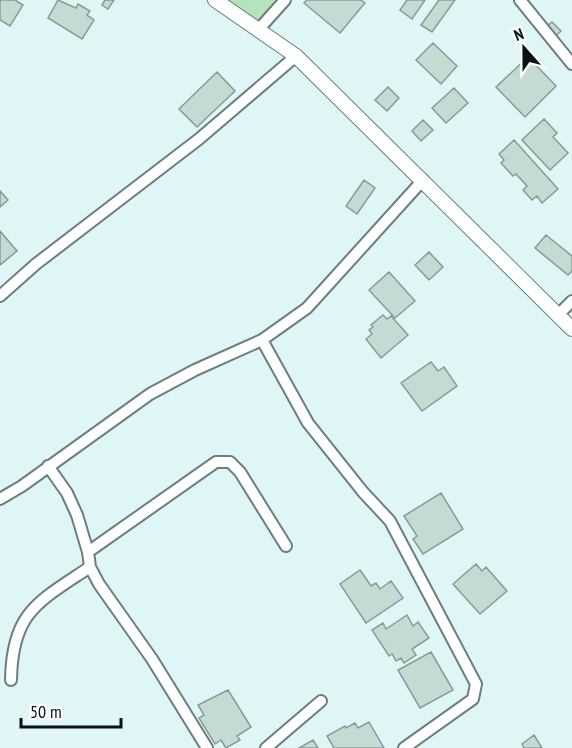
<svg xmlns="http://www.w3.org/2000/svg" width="572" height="748" font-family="'PT Sans Narrow',sans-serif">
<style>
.green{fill:#b4e3bd}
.building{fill:#c6dad4;stroke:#889b95;stroke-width:1.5}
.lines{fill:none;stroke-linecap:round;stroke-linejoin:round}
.minor-casing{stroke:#6a7f7f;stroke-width:14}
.tertiary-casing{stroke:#6a7f7f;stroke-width:16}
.minor{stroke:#fff;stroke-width:10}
.tertiary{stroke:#fff;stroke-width:14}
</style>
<rect width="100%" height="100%" fill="#dff5f6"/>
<path class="green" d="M227,0h52l-18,23z"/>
<path class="building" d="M0,0h15l8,5 -13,21 -10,-6z
M58,0l18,8 2,-4 12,7 -3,4 7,5 -12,19 -34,-21z
M105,0h9l-6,9 -6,-4z
M307,0h54l4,3 -25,30 -36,-30z
M407,0h18l-13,19 -12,-9z
M439,0h16l-23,32 -11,-7z
M552,22l9,9 -7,6 -9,-9z
M433,43l24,23 -16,18 -25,-24z
M528,57l28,29 -31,31 -29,-30z
M217,72l18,19 -38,36 -18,-18z
M388,87l11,11 -12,13 -12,-11z
M454,88l14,15 -22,20 -14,-15z
M544,119l13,14 -4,4 15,16 -18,17 -28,-30z
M423,120l10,10 -12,11 -9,-10z
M514,140l44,49 -16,14 -5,-7 -5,4 -9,-10 4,-4 -11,-12 -3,2 -12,-13 3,-3 -5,-6z
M364,180l11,8 -18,26 -11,-8z
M0,191l8,9 -8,7z
M0,231l17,20 -17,14z
M546,235l26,21v15l-4,4 -33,-27z
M429,252l14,15 -14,13 -14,-15z
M389,272l26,29 -20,17 -26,-28z
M383,315l4,4 4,-3 17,19 -27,23 -15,-19 6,-5 -3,-4 4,-3 -2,-2z
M431,362l7,9 6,-4 13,19 -35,25 -21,-28z
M441,493l22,36 -40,25 -10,-15 4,-3 -13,-20z
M476,564l6,7 4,-4 21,24 -27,23 -27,-30z
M360,570l11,16 5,-3 4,6 11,-8 12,17 -37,25 -26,-39z
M407,615l6,11 5,-4 11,16 -17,11 4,6 -12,8 -3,-5 -5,3 -4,-7 -3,2 -17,-26 11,-7 3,6z
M431,652l22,38 -33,18 -22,-38z
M228,690l23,37 -14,9 3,4 -14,8 -5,-8 -6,4 -16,-26 5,-3 -6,-10z
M369,722l15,26h-50l-7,-12 18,-10 1,2 9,-5 3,5z
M534,735l8,13h-18l-2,-4z
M313,740l5,8h-19z"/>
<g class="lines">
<g class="minor-casing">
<path id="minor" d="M520,0l52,64
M259,29l26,-29
M0,296l36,-32 163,-125 97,-83
M558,315l14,-14
M262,340l46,83 55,69 27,29 86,163 -3,15 -69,49
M48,466l19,27 10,22 11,37 2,15 9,17 53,75 55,89
M0,499l22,-13 128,-92 45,-24 67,-30 45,-32 116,-128
M88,552l128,-90h14l10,10 46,74
M11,680c1,-68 27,-78 79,-113
M266,748l55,-47"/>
</g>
<g class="tertiary-casing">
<path id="tertiary" d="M215,0l81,56 276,273"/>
</g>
<use href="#minor" class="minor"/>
<use href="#tertiary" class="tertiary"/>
</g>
<g transform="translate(524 48) rotate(339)" stroke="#fafeff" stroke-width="4.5" paint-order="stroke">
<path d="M0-4.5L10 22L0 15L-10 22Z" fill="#0a1112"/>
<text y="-9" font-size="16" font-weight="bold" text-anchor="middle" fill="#0a1112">N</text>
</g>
<path d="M21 718v9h100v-9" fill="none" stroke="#0a1112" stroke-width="3"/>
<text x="30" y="718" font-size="18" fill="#0a1112" stroke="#fafeff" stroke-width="4.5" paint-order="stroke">50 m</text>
</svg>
